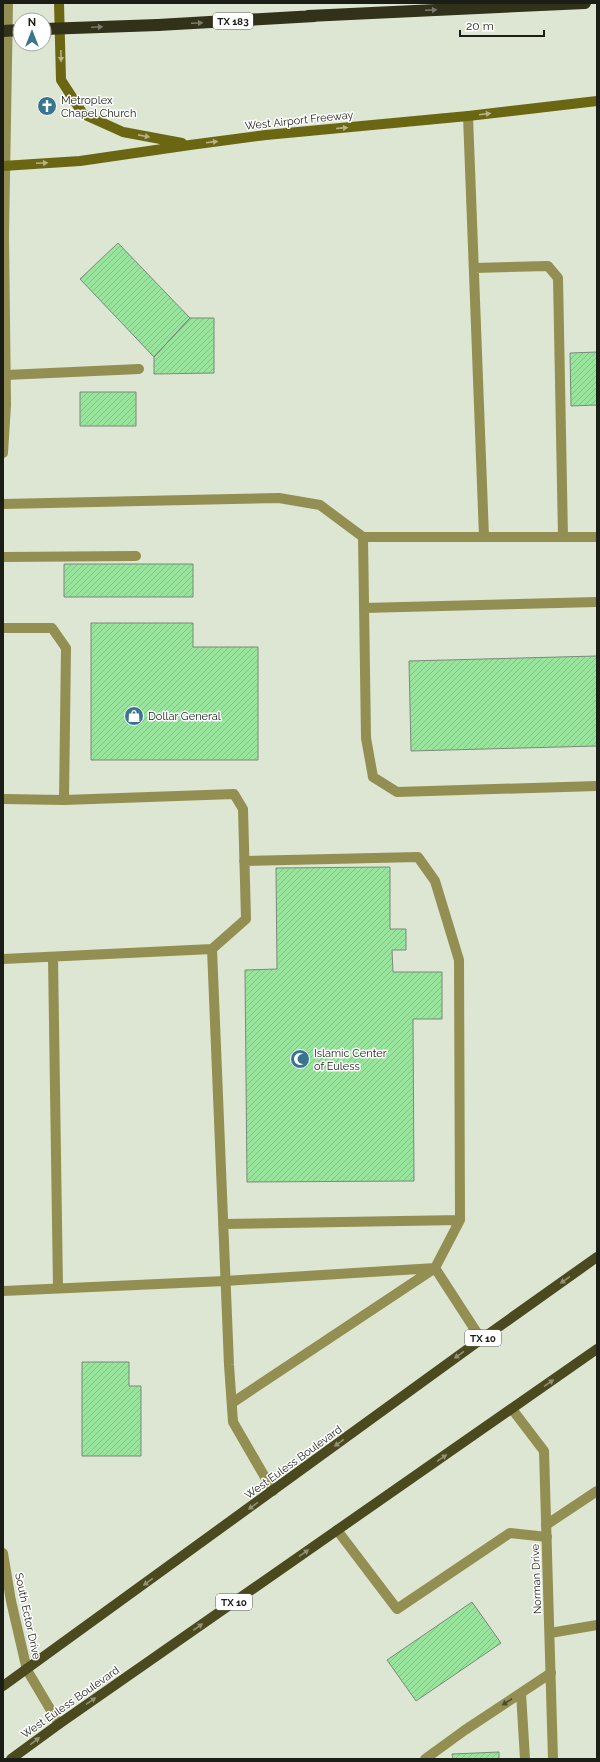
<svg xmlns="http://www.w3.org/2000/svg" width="600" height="1762" font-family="Raleway,sans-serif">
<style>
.building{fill:url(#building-hatch);stroke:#7a8a7b}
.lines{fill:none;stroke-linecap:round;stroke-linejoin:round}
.service{stroke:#938f52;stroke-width:10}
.minor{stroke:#938f52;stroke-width:10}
.tertiary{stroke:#938f52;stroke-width:10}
.secondary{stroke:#6b6612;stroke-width:10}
.primary{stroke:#4b491e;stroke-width:10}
.motorway{stroke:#32311a;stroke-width:12}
.motorway-bridge{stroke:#32311a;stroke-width:12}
.oneway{fill:#7a796a}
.oneway2{fill:#b5b288}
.oneway3{fill:#939278}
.oneway4{fill:#4b4b2f}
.labels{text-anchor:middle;stroke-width:3;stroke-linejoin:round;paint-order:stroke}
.shield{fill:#fff;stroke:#5f625d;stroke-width:1}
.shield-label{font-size:10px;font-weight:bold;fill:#1b1e17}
.poi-label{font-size:11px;fill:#1b1e17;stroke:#fff;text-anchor:start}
.street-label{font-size:11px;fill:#1b1e17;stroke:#fff}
</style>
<defs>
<pattern id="building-hatch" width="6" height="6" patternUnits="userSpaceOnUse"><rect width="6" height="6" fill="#98e49d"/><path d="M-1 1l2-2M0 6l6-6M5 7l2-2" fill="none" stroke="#82c386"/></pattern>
</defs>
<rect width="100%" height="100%" fill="#dde6d2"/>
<path class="building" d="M118,243l72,75 -36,39 -74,-78z
M190,318h24v55l-60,1v-17z
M597,352v53l-26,1 -1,-53z
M80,392h56v34h-56z
M64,564h129v33h-129z
M91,623h102v24h65v113h-167z
M597,656v90l-186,5 -2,-90z
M390,867v62h16v21h-14l1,22h49v47h-29l1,162 -167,1 -2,-212 32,-1 -1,-101z
M82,1362h47v24h12v70h-59z
M472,1602l29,41 -85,58 -29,-41z
M499,1752v7h-46l-1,-5z"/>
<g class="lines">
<path class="service" d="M468,116l16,421
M474,268l74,-2 10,12 5,259
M6,375l133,-6
M3,504l276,-6 41,7 43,32h234
M363,537l3,201 7,39 24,15 200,-6
M3,557l133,-1
M364,608l233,-6
M3,628h49l14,20 -2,152 -61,-1
M64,800l170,-6 9,15 3,110 -34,30
M53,957l5,331
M3,959l209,-10 17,416 4,57 40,69
M223,1224l237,-4
M3,1291l222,-10 210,-13 25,-48 -1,-260 -24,-79 -17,-24 -174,4
M232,1403l203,-135 46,71
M546,1525l51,-34
M337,1530l60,79 113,-76 37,4
M550,1633l47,-8
M521,1693l4,66
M425,1759l40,-29 86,-57"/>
<path class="minor" d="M512,1409l32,42 9,308"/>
<path class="tertiary" d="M3,453l3,-48 -2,-170 4,-232
M3,1553l8,48 16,69 32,54"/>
<path class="secondary" d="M59,3l2,77 22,34 40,18 59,11
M3,166l77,-5 110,-16 76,-10 202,-19 129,-15"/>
<path class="primary" d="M3,1686l473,-343 121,-86
M11,1759l48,-35 538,-375"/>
<path class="motorway" d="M308,16l277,-13
M158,25l157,-9"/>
<path class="motorway-bridge" d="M44,29l114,-4
M3,31l17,-1"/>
</g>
<defs><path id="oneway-solid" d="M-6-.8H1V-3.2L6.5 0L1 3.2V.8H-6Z"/></defs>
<g class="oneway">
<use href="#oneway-solid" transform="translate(431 10) rotate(-3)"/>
<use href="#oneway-solid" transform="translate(197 23) rotate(-3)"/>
<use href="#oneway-solid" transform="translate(97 27) rotate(-2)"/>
</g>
<g class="oneway2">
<use href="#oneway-solid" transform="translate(61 56) rotate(89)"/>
<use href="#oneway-solid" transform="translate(485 114) rotate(-7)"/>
<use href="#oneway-solid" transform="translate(342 128) rotate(-5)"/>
<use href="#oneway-solid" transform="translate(144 136) rotate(11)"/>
<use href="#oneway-solid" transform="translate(212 142) rotate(-7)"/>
<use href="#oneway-solid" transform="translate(42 163) rotate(-3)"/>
</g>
<g class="oneway3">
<use href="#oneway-solid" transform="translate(565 1280) rotate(145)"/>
<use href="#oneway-solid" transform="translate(459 1355) rotate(144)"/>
<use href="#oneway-solid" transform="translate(549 1383) rotate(-35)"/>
<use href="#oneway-solid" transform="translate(339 1443) rotate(144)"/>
<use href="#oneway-solid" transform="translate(442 1458) rotate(-35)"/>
<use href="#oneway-solid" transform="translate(253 1506) rotate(144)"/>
<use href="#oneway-solid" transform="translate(304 1553) rotate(-35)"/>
<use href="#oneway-solid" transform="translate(148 1582) rotate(144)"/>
<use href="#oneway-solid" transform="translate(198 1627) rotate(-35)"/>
<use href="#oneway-solid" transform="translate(91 1701) rotate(-35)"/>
<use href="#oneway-solid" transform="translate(35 1741) rotate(-37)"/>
</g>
<use class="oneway4" href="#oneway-solid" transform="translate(507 1702) rotate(147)"/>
<defs>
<g id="church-disc" transform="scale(1)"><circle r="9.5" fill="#39758d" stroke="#fff"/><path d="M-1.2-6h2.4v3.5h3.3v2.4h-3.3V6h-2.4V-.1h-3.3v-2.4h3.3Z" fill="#fff"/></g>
<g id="shop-disc" transform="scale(1)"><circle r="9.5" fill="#39758d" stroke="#fff"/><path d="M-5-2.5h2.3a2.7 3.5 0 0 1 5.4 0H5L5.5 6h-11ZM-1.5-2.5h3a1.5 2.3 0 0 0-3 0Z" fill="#fff"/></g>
<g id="mosque-disc" transform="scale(1)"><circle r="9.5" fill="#39758d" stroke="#fff"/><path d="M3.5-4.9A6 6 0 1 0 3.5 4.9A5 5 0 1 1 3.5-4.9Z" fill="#fff"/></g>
</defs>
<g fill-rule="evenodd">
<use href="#church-disc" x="47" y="106"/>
<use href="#shop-disc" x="134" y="716"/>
<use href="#mosque-disc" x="300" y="1059"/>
</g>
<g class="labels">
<g class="shield">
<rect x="213" y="13" width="40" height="16" rx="3"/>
<rect x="465" y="1330" width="36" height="16" rx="3"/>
<rect x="216" y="1594" width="36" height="16" rx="3"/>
</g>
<g class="shield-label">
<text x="233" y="25">TX 183</text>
<text x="483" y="1342">TX 10</text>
<text x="234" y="1606">TX 10</text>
</g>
<g class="poi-label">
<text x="61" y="104">Metroplex<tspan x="61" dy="13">Chapel Church</tspan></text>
<text x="148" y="720">Dollar General</text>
<text x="314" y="1057">Islamic Center<tspan x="314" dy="13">of Euless</tspan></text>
</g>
<g class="street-label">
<text transform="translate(299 120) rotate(-6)" y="4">West Airport Freeway</text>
<text transform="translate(293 1462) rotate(-36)" y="4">West Euless Boulevard</text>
<text transform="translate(536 1579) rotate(-92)" y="4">Norman Drive</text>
<text transform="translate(28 1616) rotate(78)" y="4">South Ector Drive</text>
<text transform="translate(70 1702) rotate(-35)" y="4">West Euless Boulevard</text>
</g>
</g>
<rect width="600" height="1762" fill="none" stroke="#1b1e17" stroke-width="8"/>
<g transform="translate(32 32)"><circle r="19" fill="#ffffff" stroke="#a4a5a2"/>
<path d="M0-3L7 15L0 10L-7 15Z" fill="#39758d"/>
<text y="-6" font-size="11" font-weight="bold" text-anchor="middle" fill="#1b1e17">N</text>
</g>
<path d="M460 30v6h84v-6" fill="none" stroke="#1b1e17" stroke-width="2"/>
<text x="466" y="30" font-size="12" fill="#1b1e17" stroke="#ffffff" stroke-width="3" paint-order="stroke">20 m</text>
</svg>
